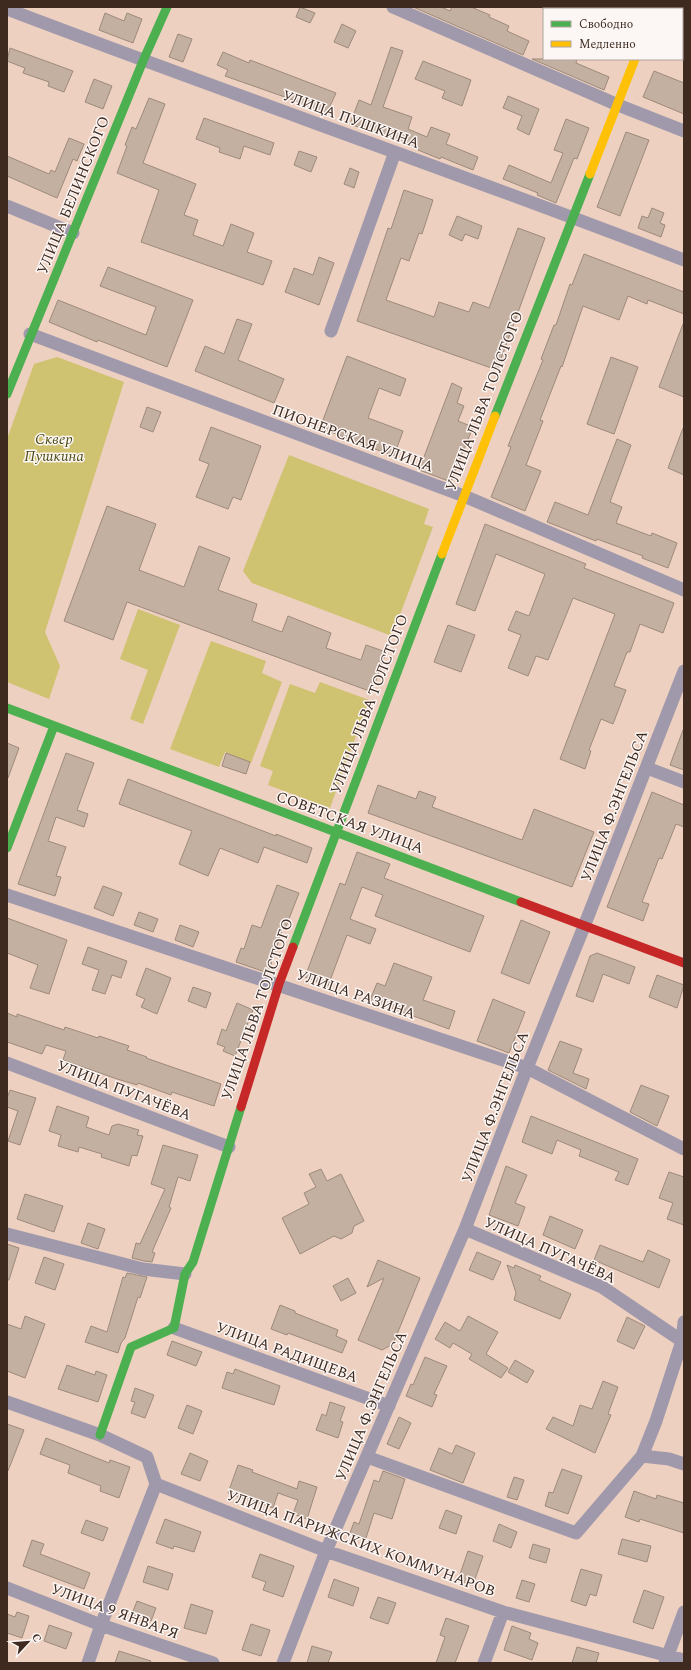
<svg xmlns="http://www.w3.org/2000/svg" width="691" height="1670" font-family="Spectral,serif">
<style>
.green{fill:#cfc270}
.building{fill:#c4b0a1;stroke:#9d8a7b}
.lines{fill:none;stroke-linecap:round;stroke-linejoin:round}
.street{stroke:#a099ab;stroke-width:13}
.fast{stroke:#4caf50;stroke-width:9}
.slow{stroke:#ffc107;stroke-width:9}
.jam{stroke:#c62828;stroke-width:9}
.labels{text-anchor:middle;stroke-width:3;stroke-linejoin:round;paint-order:stroke}
.street-label{font-size:15px;fill:#3e2a1f;stroke:#fcf6f4}
.park-label{font-size:15px;font-style:italic;fill:#4d4d15;stroke:#fcf6f4}
</style>
<rect width="100%" height="100%" fill="#edd0c0"/>
<path class="green" d="M57,357l67,25 -79,250 15,34 -11,33 -42,-17v-243l27,-75z
M289,455l140,54 -5,15 9,3 -41,109 -140,-53 -9,-12z
M138,609l42,16 -37,99 -13,-5 18,-49 -28,-11z
M211,641l55,20 -4,12 20,9 -31,81 -26,-11 -6,15 -49,-18z
M320,682l49,18 -39,108 -62,-23 5,-14 -13,-5 30,-82 25,9z"/>
<path class="building" d="M300,7l15,6 -5,10 -14,-6z
M413,7h28l9,4 2,-4h19l19,8 -1,2 20,9 -2,5 22,10 -6,14z
M105,13l19,8 3,-8 15,6 -9,24 -34,-13z
M342,24l14,7 -8,17 -14,-6z
M178,34l14,5 -9,23 -14,-5z
M391,47l12,4 -20,56 29,10 -4,12 19,8 4,-10 19,7 -4,10 32,13 -5,13 -32,-13 -1,2 -22,-9v-2l-68,-24 9,-24 12,5z
M10,48l63,23 -9,21 -16,-6 1,-4 -26,-9 2,-5 -18,-7z
M223,52l26,11 1,-3 86,33 -10,22 -28,-11 1,-2 -74,-26 3,-6 -11,-5z
M532,59h45l-1,4 33,14 -5,13z
M423,61l48,19 -9,26 -20,-8 3,-7 -30,-12z
M654,71l30,12v31l-41,-17z
M94,79l18,7 -9,23 -18,-7z
M508,96l31,13 -10,26 -12,-6 5,-13 -19,-8z
M149,98l16,6 -22,59 53,21 -12,31 14,5 -5,15 30,11 8,-22 23,9 -7,19 25,9 -9,24 -122,-43 18,-52 -42,-17 10,-27 -2,-1 7,-18 4,2z
M204,118l70,25 -4,12 -26,-9 -4,13 -21,-7 1,-4 -24,-9z
M566,119l23,9 -12,31 -3,-1 -18,45 -19,-8 1,-2 -35,-14 6,-14 42,18 12,-30 -9,-3z
M626,132l23,8 -29,76 -23,-9z
M69,138l15,6 -7,17 -4,-2 -16,39 -50,-22v-20l42,18 2,-4 4,2z
M299,151l18,6 -6,15 -17,-7z
M350,168l9,4 -5,16 -10,-4z
M404,190l29,10 -11,34 -3,-1 -10,28 -8,-3 -15,42 48,17 5,-15 30,10 4,-10 16,6 29,-80 27,10 -48,132 -140,-49 31,-93 3,1z
M652,208l12,5 -4,10 5,2 -4,12 -23,-9 4,-12 6,2z
M457,216l25,10 -4,13 -13,-5 -3,7 -13,-6z
M584,254l100,38v22l-36,-14 -1,4 -19,-8 -9,24 -36,-14 -21,61 -1,-1 -21,54 3,1 -17,44 15,6 -16,40 -34,-14 20,-50 -3,-1 35,-86 -2,-1 13,-34h2l14,-41 2,1z
M319,257l15,6 -15,42 -34,-13 9,-24 19,7z
M108,267l85,33 -26,67 -69,-27 -1,2 -48,-20 9,-22 88,35 10,-28 -56,-21z
M237,319l15,5 -14,36 46,19 -10,24 -79,-32 10,-25 19,8z
M683,324h1v73l-25,-10z
M347,356l59,23 -6,17 -21,-8 -11,30 35,13 -9,25 -74,-28z
M611,357l27,10 -24,67 -27,-10z
M452,383l10,5 -5,15 7,3 -6,15 15,6 -22,55 -32,-12z
M147,407l14,5 -8,20 -13,-5z
M211,427l50,19 -20,54 -8,-3 -5,12 -32,-12 13,-33 -10,-4z
M683,428h1v47l-16,-7z
M617,439l14,6 -21,57 12,5 -6,16 35,13 1,-3 25,10 -9,25 -26,-10 1,-2 -46,-17 -1,2 -49,-19 8,-20 33,13z
M107,506l49,18 -17,46 45,17 15,-41 31,12 -12,32 39,14 -5,17 30,11 6,-16 43,17 -5,15 35,12 5,-15 20,7 -14,40 -245,-90 -14,38 -49,-19z
M485,524l101,40 -2,4 90,35 -11,30 -23,-9 -10,28h-3l-13,34 12,4 -13,34 -12,-5 -12,31 2,1 -6,18 -25,-10 55,-145 -42,-16 -25,62 -12,-4 -8,20 -20,-8 13,-33 -13,-5 8,-19 13,5 16,-42 -49,-20 -21,57 -19,-7z
M448,625l27,10 -14,37 -27,-10z
M683,730l1,1v39l-14,-5z
M7,743l12,5 -11,30h-1z
M66,753l28,10 -17,47 11,4 -4,13 -28,-10 -8,24 18,6 -10,29 5,1 -6,19 -37,-12z
M226,753l24,9 -4,12 -24,-8z
M128,779l148,57v-2l36,14 -5,15 -43,-16 -6,16 -38,-15 -12,28 -29,-12 13,-33 -73,-27z
M378,785l38,14 3,-8 17,6 -4,10 90,33 12,-31 60,23 -22,55 -204,-74z
M652,792l32,13v22l-8,-3 -14,35 -3,-1 -17,44 7,2 -6,17 -36,-14z
M357,852l33,12 -6,14 100,38 -14,36 -95,-36 8,-21 -21,-8 -12,32 26,10 -6,15 -23,-9 -19,51 -23,-9 35,-94 5,2z
M277,885l22,8 -14,36 -2,-1 -15,45 -32,-11 5,-14 3,1 8,-24 9,3z
M103,886l19,7 -9,23 -19,-8z
M139,912l19,7 -5,13 -19,-7z
M7,918l60,22 -18,54 -19,-6 8,-23 -31,-12z
M521,920l29,12 -21,52 -28,-11z
M180,925l19,7 -6,15 -18,-7z
M88,947l39,14 -6,17 -9,-3 -7,19 -13,-4 7,-20 -17,-6z
M597,953l38,14 -6,17 -26,-10 -10,28 -17,-6 14,-40z
M394,963l38,14 -9,23 32,11 -6,18 -79,-29 7,-17 8,3z
M146,968l25,10 -14,36 -16,-7 4,-8 -9,-4z
M657,975l27,10 -7,23 -28,-11z
M193,987l18,6 -5,15 -18,-7z
M493,999l32,13 -16,41 -32,-12z
M237,1003l16,7 -18,46 -12,-5 2,-4 -8,-3 5,-15 4,2z
M7,1013l10,4v-3l47,16 1,-3 33,11 1,-2 30,10 -2,4 20,7 -1,1 75,26 -7,22 -42,-14 -1,3 -33,-12 -1,2 -20,-6 -54,-19 3,-9 -20,-6 -4,9 -35,-12z
M560,1041l22,8 -9,24 16,6 -3,10 -38,-19z
M641,1085l28,11 -12,30 -27,-14z
M10,1090l26,8 -16,47 -12,-4 10,-30 -11,-4v-9z
M57,1106l32,11 -3,10 23,8 3,-9 6,-2 21,6 -2,5 6,1 -6,20 -5,-1 -3,11 -28,-9 1,-3 -23,-7 -1,5 -20,-6 3,-11 -12,-4z
M531,1116l107,43 -10,26 -13,-5 4,-8 -40,-16 2,-6 -24,-10 -5,14 -30,-12z
M163,1145l35,10 -8,26 -12,-4 -9,30 2,1 -19,44 3,1 -3,9 -8,-1 -12,-3 4,-15 4,1 25,-55 -14,-5z
M506,1166l21,9 -12,28 10,4 -7,19 -29,-11z
M321,1169l6,12 14,-7 23,47 -10,5 -2,7 -11,6 -7,-3 -34,18 -18,-36 27,-14 -5,-11 12,-6 -7,-13z
M669,1172l15,5v48l-17,-6 6,-16 -14,-5z
M25,1194l38,12 -9,26 -37,-13z
M550,1216l33,14 -8,19 -32,-14z
M88,1223l17,6 -7,20 -17,-6z
M7,1244l12,4 -10,32h-2z
M600,1245l43,17 5,-12 22,10 -11,28 -65,-28z
M477,1252l24,10 -8,18 -24,-10z
M44,1257l20,7 -9,26 -20,-7z
M378,1260l42,18 -27,66 -11,6 -24,-10 26,-62 -17,9z
M507,1265l7,3 1,-3 26,11 -2,4 32,14 -11,25 -46,-19 2,-7z
M127,1273l20,4 -7,21 -2,-1 -13,41 -4,5 -3,10 -33,-11 6,-16 16,6 16,-55 2,1z
M348,1278l8,15 -15,8 -8,-15z
M280,1305l15,6v2l43,17 -2,6 11,5 -5,12 -54,-20 -1,2 -16,-6z
M25,1316l20,8 -20,54 -18,-7v-47l14,5z
M468,1316l30,16 -12,22 22,14 -7,10 -32,-19 3,-5 -19,-11 -3,5 -15,-9 10,-17 15,9z
M627,1317l18,9 -11,23 -17,-8z
M172,1341l30,11 -6,14 -29,-11z
M425,1357l22,9 -13,28 3,1 -5,12 -26,-11 5,-12 2,1z
M515,1360l19,11 -7,12 -19,-11z
M67,1365l28,10 1,-4 11,4 -9,27 -40,-13z
M235,1369l45,17 -6,19 -52,-17 5,-16 6,2z
M603,1381l15,6 -10,27 3,1 -16,38 -49,-24 7,-12 20,9 7,-21 12,4z
M135,1388l19,7 -9,23 -14,-5 4,-11 -4,-1z
M330,1402l15,5 -5,14 3,1 -5,16 -22,-8 6,-16 4,2z
M187,1405l15,6 -9,23 -15,-6z
M399,1417l12,6 -12,26 -12,-5z
M7,1424l17,6 -16,41h-1z
M46,1438l63,25 1,-3 20,7 -11,31 -19,-7 1,-5 -33,-13 2,-8 -30,-11z
M456,1445l19,8 -12,30 -33,-13 9,-22 13,6z
M190,1453l18,8 -8,20 -19,-7z
M238,1465l15,5 -1,2 45,17 2,-8 18,6 -10,32 -14,-5 5,-14 -20,-7 -5,15 -29,-11 -1,2 -15,-6z
M562,1469l20,7 -14,38 -23,-8 4,-14 4,1z
M383,1471l22,8 -13,40 -18,-6 -8,25 -16,-5 4,-11 5,2 15,-44 5,2z
M514,1477l10,3 -7,20 -10,-3z
M634,1491l22,8 1,-4 27,8v30l-44,-14 -1,3 -14,-5z
M446,1510l16,6 -6,18 -17,-6z
M165,1519l36,13 -7,20 -20,-6 -1,3 -17,-6z
M86,1520l22,8 -5,13 -22,-8z
M499,1524l18,8 -6,16 -18,-7z
M622,1539l29,7 -4,16 -29,-8z
M32,1540l12,4 -4,10 50,19 -6,16 -61,-23z
M533,1544l17,5 -4,14 -17,-5z
M468,1551l15,5 -10,29 -15,-5z
M260,1554l34,12 -11,31 -20,-7 3,-8 -14,-5z
M148,1566l25,8 -5,16 -25,-8z
M581,1569l21,6 -6,21 -6,-2 -4,12 -15,-5z
M334,1579l25,9 -6,18 -25,-9z
M522,1580l13,4 -6,18 -13,-4z
M644,1590l20,7 -11,32 -20,-7z
M378,1597l18,6 -8,21 -18,-6z
M137,1601l19,7 -5,13 -19,-7z
M191,1604l22,7 -7,23 -22,-6z
M17,1612l12,4 -7,22 -15,-5v-19l8,3z
M446,1618l23,8 -14,37h-19l9,-26 -5,-2z
M251,1624l19,6 -9,26 -19,-6z
M49,1625l23,8 -6,16 -22,-8z
M512,1626l19,7 -2,6 9,4 -6,17 -28,-10z
M312,1646l20,6 -4,11h-21z
M577,1647l22,6 -3,10h-24z
M119,1651l32,10 -1,2h-35z"/>
<g class="lines">
<path class="street" d="M393,7l225,98 66,26
M7,9c225,86 453,164 677,251
M654,9l1,-2
M7,206l66,27
M331,331l64,-179
M30,334l434,162 220,94
M647,768l37,14
M7,895l520,173 157,81
M7,1063l222,84
M465,1229l137,58 80,54
M7,1234l136,35 42,5
M174,1328l215,78
M7,1402l93,33 47,22 9,27 170,67 177,61 181,48
M642,1456l27,3 15,5
M367,1457l209,76 66,-77 14,-35 26,-80 2,-19
M7,1588l94,37 112,38
M88,1663l13,-38 55,-141
M283,1663l43,-112 139,-322 62,-161 58,-144 99,-253
M484,1663l19,-51
M665,1663l19,-51"/>
<path class="fast" d="M7,394l136,-333 24,-54
M495,416l95,-242
M7,708l514,194
M7,848l47,-122
M293,947l149,-393
M100,1435l31,-88 43,-19 11,-54 8,-12 48,-155"/>
<path class="slow" d="M590,174l45,-115
M442,554l53,-138"/>
<path class="jam" d="M521,902l163,61
M241,1107l38,-123 14,-37"/>
</g>
<g class="labels">
<g class="street-label">
<text transform="translate(351 119) rotate(20)" y="5">УЛИЦА ПУШКИНА</text>
<text transform="translate(73 195) rotate(-68)" y="5">УЛИЦА БЕЛИНСКОГО</text>
<text transform="translate(484 401) rotate(-69)" y="5">УЛИЦА ЛЬВА ТОЛСТОГО</text>
<text transform="translate(353 438) rotate(20)" y="5">ПИОНЕРСКАЯ УЛИЦА</text>
<text transform="translate(369 704) rotate(-69)" y="5">УЛИЦА ЛЬВА ТОЛСТОГО</text>
<text transform="translate(614 806) rotate(-69)" y="5">УЛИЦА Ф.ЭНГЕЛЬСА</text>
<text transform="translate(350 822) rotate(20)" y="5">СОВЕТСКАЯ УЛИЦА</text>
<text transform="translate(356 994) rotate(19)" y="5">УЛИЦА РАЗИНА</text>
<text transform="translate(257 1009) rotate(-71)" y="5">УЛИЦА ЛЬВА ТОЛСТОГО</text>
<text transform="translate(124 1090) rotate(21)" y="5">УЛИЦА ПУГАЧЁВА</text>
<text transform="translate(495 1107) rotate(-69)" y="5">УЛИЦА Ф.ЭНГЕЛЬСА</text>
<text transform="translate(550 1250) rotate(24)" y="5">УЛИЦА ПУГАЧЁВА</text>
<text transform="translate(287 1352) rotate(20)" y="5">УЛИЦА РАДИЩЕВА</text>
<text transform="translate(371 1406) rotate(-67)" y="5">УЛИЦА Ф.ЭНГЕЛЬСА</text>
<text transform="translate(361 1543) rotate(20)" y="5">УЛИЦА ПАРИЖСКИХ КОММУНАРОВ</text>
<text transform="translate(115 1611) rotate(20)" y="5">УЛИЦА 9 ЯНВАРЯ</text>
</g>
<g class="park-label">
<text x="54" y="444">Сквер<tspan x="54" dy="17">Пушкина</tspan></text>
</g>
</g>
<rect width="691" height="1670" fill="none" stroke="#3e2a1f" stroke-width="16"/>
<rect x="543" y="8" width="140" height="52" fill="#fcf6f4" stroke="#b0a49f"/>
<rect x="551" y="21" width="20" height="6" fill="#4caf50" stroke="#b0a49f"/>
<text x="579" y="28" font-size="12" fill="#3e2a1f">Свободно</text>
<rect x="551" y="41" width="20" height="6" fill="#ffc107" stroke="#b0a49f"/>
<text x="579" y="48" font-size="12" fill="#3e2a1f">Медленно</text>
<g transform="translate(28 1642) rotate(64)" stroke="#fcf6f4" stroke-width="3" paint-order="stroke">
<path d="M0-3L7 15L0 10L-7 15Z" fill="#3e2a1f"/>
<text y="-6" font-size="11" font-weight="bold" text-anchor="middle" fill="#3e2a1f">С</text>
</g>
</svg>
